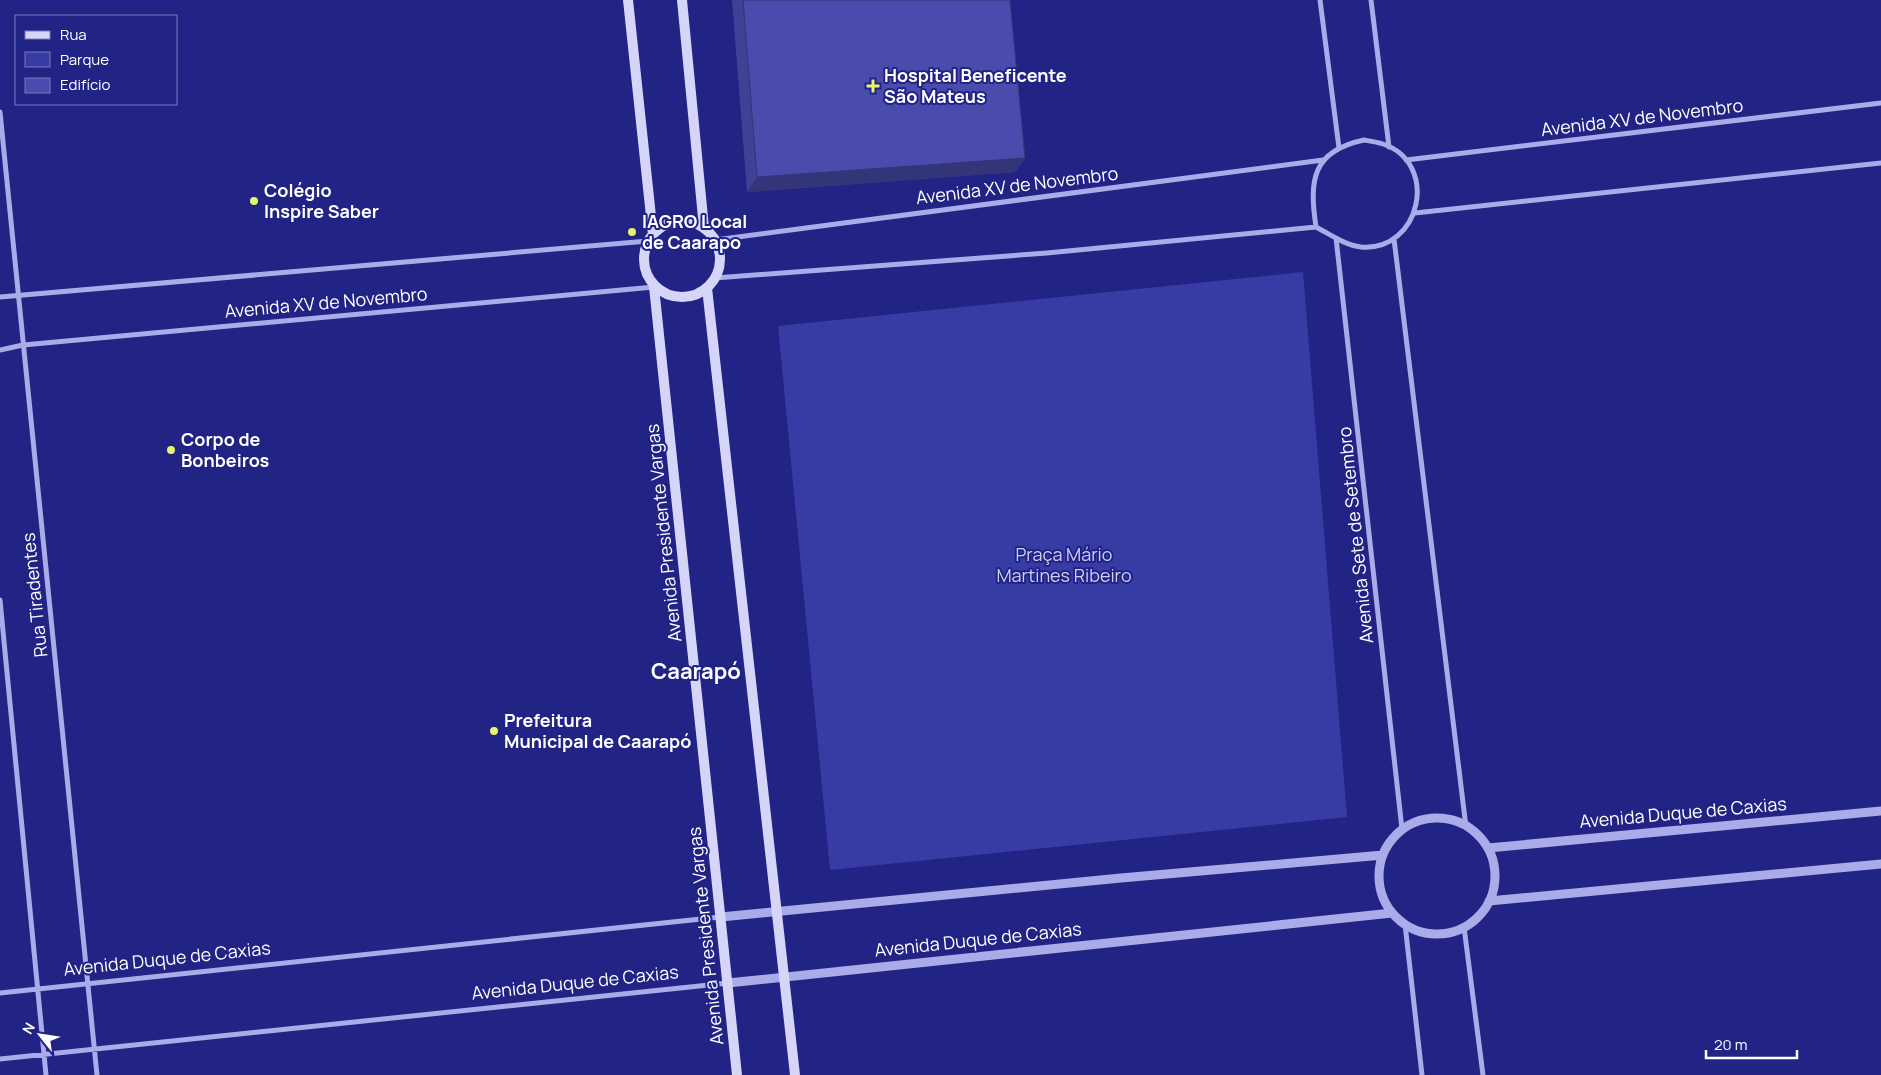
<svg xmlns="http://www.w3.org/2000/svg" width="1881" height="1075" font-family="Manrope,sans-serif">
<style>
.green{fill:#373ba4}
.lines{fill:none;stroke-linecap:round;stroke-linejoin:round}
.minor{stroke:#a9ace9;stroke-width:5}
.tertiary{stroke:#a9ace9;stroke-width:9}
.secondary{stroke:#d4d5f7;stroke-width:10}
.wall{fill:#3f4195}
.shaded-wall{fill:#333579}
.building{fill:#494cad;stroke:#333579}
.poi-dot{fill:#e5f66a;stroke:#212385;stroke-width:2}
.labels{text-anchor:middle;stroke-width:4;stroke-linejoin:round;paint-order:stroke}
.poi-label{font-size:18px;font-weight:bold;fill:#fff;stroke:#212385;text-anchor:start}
.street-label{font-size:18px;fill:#fff;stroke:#212385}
.park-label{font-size:18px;fill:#cecff7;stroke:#212385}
.district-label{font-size:22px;font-weight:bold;fill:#fff;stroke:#212385}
</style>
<rect width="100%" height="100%" fill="#212385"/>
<path class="green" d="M1303,272l44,545 -517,53 -52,-544z"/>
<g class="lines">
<path class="minor" d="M1320,0l19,148
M1371,0l18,147
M0,112l97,963
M1364,140c6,1 13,2 19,4 57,19 38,108 -22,103 -16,-2 -30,-12 -45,-20 -7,-47 -4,-76 48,-87z
M1406,160l475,-57
M1415,213l466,-50
M1336,238l66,591
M1394,239l72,588
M715,240l608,-80
M715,278l332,-25 269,-26
M0,297l648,-56
M0,350l23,-5 631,-58
M0,600l46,475
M1405,924l17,151
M1464,927l19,148
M0,993l720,-76
M0,1059l728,-76"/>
<path class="tertiary" d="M1379 876a58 58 0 1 1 116 0a58 58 0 1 1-116 0Z
M1488,848l393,-37
M1489,901l392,-37
M721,917l400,-39 262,-23
M728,983l664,-70"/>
<path class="secondary" d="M628,0l25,235
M682,0l22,228
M644 259a38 38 0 1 1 76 0a38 38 0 1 1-76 0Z
M654,287l83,788
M707,288l88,787"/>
</g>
<path class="wall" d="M732,0h278l15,158 -10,14 -268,20z"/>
<path class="shaded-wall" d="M1025,158l-10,14 -268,20 10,-15z"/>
<path class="building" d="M743,0h267l15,158 -268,19z"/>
<g class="poi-dot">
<path d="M870.5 78.5h5v5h5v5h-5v5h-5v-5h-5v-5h5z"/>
<circle cx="254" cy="201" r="5"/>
<circle cx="632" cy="232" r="5"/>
<circle cx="171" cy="450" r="5"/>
<circle cx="494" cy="731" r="5"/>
</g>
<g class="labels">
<g class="poi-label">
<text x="884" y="82">Hospital Beneficente<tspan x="884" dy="21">São Mateus</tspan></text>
<text x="264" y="197">Colégio<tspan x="264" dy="21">Inspire Saber</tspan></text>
<text x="642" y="228">IAGRO Local<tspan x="642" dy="21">de Caarapo</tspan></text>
<text x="181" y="446">Corpo de<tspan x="181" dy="21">Bonbeiros</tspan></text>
<text x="504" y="727">Prefeitura<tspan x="504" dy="21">Municipal de Caarapó</tspan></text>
</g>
<g class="street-label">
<text transform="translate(1642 118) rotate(-7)" y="6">Avenida XV de Novembro</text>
<text transform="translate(1017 186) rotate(-7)" y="6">Avenida XV de Novembro</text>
<text transform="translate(326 303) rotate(-5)" y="6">Avenida XV de Novembro</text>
<text transform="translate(664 533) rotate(-96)" y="6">Avenida Presidente Vargas</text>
<text transform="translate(1356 535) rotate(-96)" y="6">Avenida Sete de Setembro</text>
<text transform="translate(35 595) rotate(-96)" y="6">Rua Tiradentes</text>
<text transform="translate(1683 813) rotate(-5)" y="6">Avenida Duque de Caxias</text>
<text transform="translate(706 936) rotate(-96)" y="6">Avenida Presidente Vargas</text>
<text transform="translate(978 940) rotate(-6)" y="6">Avenida Duque de Caxias</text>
<text transform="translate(167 959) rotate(-6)" y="6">Avenida Duque de Caxias</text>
<text transform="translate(575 983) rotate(-6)" y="6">Avenida Duque de Caxias</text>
</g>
<g class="park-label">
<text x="1064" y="561">Praça Mário<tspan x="1064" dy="21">Martines Ribeiro</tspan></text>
</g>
<g class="district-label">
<text x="696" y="679">Caarapó</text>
</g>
</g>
<rect x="15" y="15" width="162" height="90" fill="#212385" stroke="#7a7bb6"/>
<rect x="25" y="31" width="25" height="8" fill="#d4d5f7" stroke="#7a7bb6"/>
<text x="60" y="40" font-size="15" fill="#ffffff">Rua</text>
<rect x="25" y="52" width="25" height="15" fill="#373ba4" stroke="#7a7bb6"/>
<text x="60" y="65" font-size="15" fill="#ffffff">Parque</text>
<rect x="25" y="78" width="25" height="15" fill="#494cad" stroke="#7a7bb6"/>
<text x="60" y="90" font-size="15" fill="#ffffff">Edifício</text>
<g transform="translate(40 1035) rotate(300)" stroke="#212385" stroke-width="4" paint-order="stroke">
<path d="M0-4L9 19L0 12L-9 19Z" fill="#ffffff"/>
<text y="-8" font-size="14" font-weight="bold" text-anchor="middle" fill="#ffffff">N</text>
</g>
<path d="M1706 1050v8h91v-8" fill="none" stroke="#ffffff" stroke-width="2.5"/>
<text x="1714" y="1050" font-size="15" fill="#ffffff" stroke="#212385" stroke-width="4" paint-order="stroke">20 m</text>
</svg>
